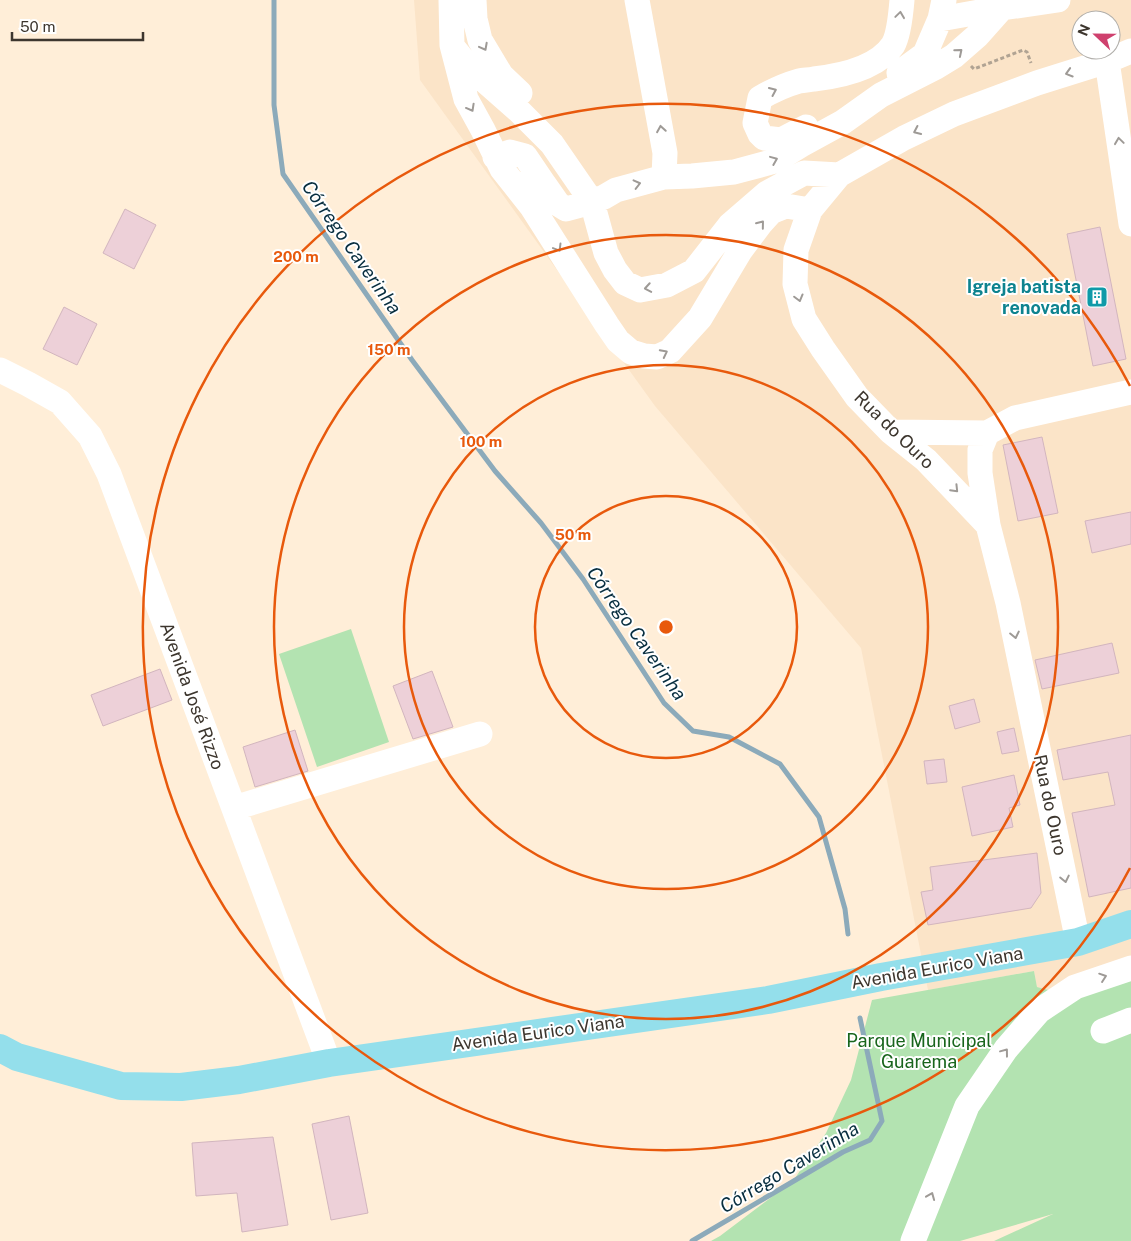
<svg xmlns="http://www.w3.org/2000/svg" width="1131" height="1241" font-family="'Public Sans',sans-serif">
<style>
.built{fill:#fbe4c8;fill-rule:evenodd}
.green{fill:#b3e3b1}
.lines{fill:none;stroke-linecap:round;stroke-linejoin:round}
.stream{stroke:#8caaba;stroke-width:5}
.building{fill:#edd0d8;stroke:#d2b5be}
.path{stroke:#b0a393;stroke-width:3;stroke-dasharray:4 2.5;stroke-linecap:butt}
.minor{stroke:#fff;stroke-width:25}
.major{stroke:#94dfeb;stroke-width:28}
.oneway{stroke:#9e9a96}
.ring{fill:none;stroke:#e8590c;stroke-width:2.5}
.labels{text-anchor:middle;stroke-width:4;stroke-linejoin:round;paint-order:stroke}
.culture-label{font-size:18px;font-weight:bold;fill:#0d838f;stroke:#fff;text-anchor:end}
.street-label{font-size:18px;fill:#3d362e;stroke:#fff}
.park-label{font-size:18px;fill:#18651c;stroke:#fff}
.water-label{font-size:19px;font-style:italic;fill:#082e3f;stroke:#fff}
.centre{fill:#e8590c;stroke:#fff;stroke-width:2.5}
.ring-label{font-size:15px;text-anchor:middle;font-weight:bold;fill:#e8590c;stroke:#fff;stroke-width:4;stroke-linejoin:round;paint-order:stroke}
</style>
<rect width="100%" height="100%" fill="#ffeed8"/>
<path class="built" d="M414,0h717v979l-68,15 -26,-7 -3,-16 -106,19 -67,-342 -206,-242 -235,-326zM1081,20h30v30h-30z"/>
<path class="green" d="M351,629l38,113 -72,25 -38,-113z
M1034,971l3,16 26,7 68,-15v262h-137l59,-27 -93,27h-249l9,-5 73,-55 33,-48 25,-53 21,-80z"/>
<g class="lines">
<path class="stream" d="M274,0v105l9,69 129,186 83,111 46,52 42,56 81,124 29,28 36,6 51,27 39,53 26,92 3,25
M692,1241l151,-89 27,-12 12,-19 -22,-103"/>
</g>
<path class="building" d="M125,209l31,16 -22,44 -31,-16z
M1100,227l26,132 -33,7 -26,-132z
M64,307l33,17 -20,41 -34,-16z
M1042,437l16,76 -40,8 -15,-76z
M1131,512v32l-39,9 -7,-32z
M1112,643l7,30 -77,16 -7,-29z
M160,669l12,31 -69,26 -12,-31z
M432,671l21,56 -40,12 -20,-53z
M974,699l6,23 -25,7 -6,-23z
M1014,728l5,23 -17,3 -5,-22z
M295,730l13,41 -53,16 -12,-40z
M1131,735v153l-42,9 -17,-84 43,-8 -7,-33 -45,8 -6,-30z
M944,759l3,23 -20,2 -3,-23z
M1014,775l6,30 -11,3 4,19 -41,9 -10,-49z
M1037,853l4,40 -10,15 -103,17 -7,-33 12,-2 -3,-23z
M349,1116l19,97 -37,7 -19,-96z
M273,1137l15,88 -46,7 -5,-39 -41,3 -4,-53z"/>
<g class="lines">
<path class="path" d="M971,66l3,3 49,-19 4,2 4,11"/>
<path class="minor" d="M451,0l1,45 14,54 17,31 19,39 30,38 75,118 11,16 13,11 13,4 13,1 13,-6 30,-33 40,-67 21,-28 10,-11 15,-6 24,4
M474,0l1,19 5,21 21,35 19,18
M637,0l28,153 -1,24
M940,19l62,-11
M455,50l13,16 50,44 34,34 40,58 14,51 9,17 10,13 15,7 27,-5 27,-14 36,-46 37,-32 37,-20 35,2
M1107,61l24,163
M899,73l26,-19 15,-35 4,-19
M806,127l-25,13 -17,-2 -4,-4 -5,-11 5,-25c12,-7 25,-13 39,-17 5,-1 10,-1 15,-2 26,-3 63,-10 79,-34 6,-10 8,-33 9,-45
M495,157l15,-5 15,4 19,28
M516,186l17,-6 11,4 14,20 8,5 26,-7 12,-5 12,-7 48,-13 28,-1 42,-4 41,-11 26,-16 42,-23 38,-27 55,-28 18,-11 24,-21 24,-27 56,-8
M0,370l28,14 32,18 30,34 19,38 220,589
M891,432l96,1
M988,525l-8,-52v-23l7,-17 28,-15 116,-26
M234,808l246,-74
M1078,942l-70,-339 -20,-78 -62,-65 -35,-28 -34,-35 -34,-48 -19,-30 -9,-35 1,-34 14,-40 29,-35 65,-37 50,-24 83,-31 70,-22 24,-10
M1103,1031l28,-11
M913,1241l54,-135 39,-57 33,-38 36,-24 56,-19"/>
<path class="major" d="M0,1048l17,9 104,29 60,1 58,-7 90,-17 439,-63 113,-23 197,-35 53,-18"/>
</g>
<defs><path id="oneway-chevron" d="M-2-3.5L2.5 0L-2 3.5" fill="none" stroke-width="1.6" stroke-linecap="round" stroke-linejoin="round" transform="scale(1.25)"/></defs>
<g class="oneway">
<use href="#oneway-chevron" transform="translate(900 15) rotate(-82)"/>
<use href="#oneway-chevron" transform="translate(484 47) rotate(62)"/>
<use href="#oneway-chevron" transform="translate(959 52) rotate(-40)"/>
<use href="#oneway-chevron" transform="translate(1069 73) rotate(163)"/>
<use href="#oneway-chevron" transform="translate(773 91) rotate(-24)"/>
<use href="#oneway-chevron" transform="translate(471 108) rotate(61)"/>
<use href="#oneway-chevron" transform="translate(661 129) rotate(-99)"/>
<use href="#oneway-chevron" transform="translate(917 131) rotate(155)"/>
<use href="#oneway-chevron" transform="translate(1119 141) rotate(-98)"/>
<use href="#oneway-chevron" transform="translate(774 160) rotate(-22)"/>
<use href="#oneway-chevron" transform="translate(637 184) rotate(-14)"/>
<use href="#oneway-chevron" transform="translate(761 224) rotate(-51)"/>
<use href="#oneway-chevron" transform="translate(558 248) rotate(59)"/>
<use href="#oneway-chevron" transform="translate(648 288) rotate(170)"/>
<use href="#oneway-chevron" transform="translate(799 298) rotate(75)"/>
<use href="#oneway-chevron" transform="translate(664 353) rotate(-27)"/>
<use href="#oneway-chevron" transform="translate(955 489) rotate(46)"/>
<use href="#oneway-chevron" transform="translate(1015 635) rotate(78)"/>
<use href="#oneway-chevron" transform="translate(1065 879) rotate(78)"/>
<use href="#oneway-chevron" transform="translate(1103 977) rotate(-19)"/>
<use href="#oneway-chevron" transform="translate(1005 1052) rotate(-53)"/>
<use href="#oneway-chevron" transform="translate(931 1196) rotate(-68)"/>
</g>
<g class="ring">
<circle cx="666" cy="627" r="131"/>
<circle cx="666" cy="627" r="262"/>
<circle cx="666" cy="627" r="392"/>
<path d="M1130 868A523 523 0 1 1 1130 386"/>
</g>
<defs>
<g id="building-square" transform="scale(1.125)"><rect x="-9" y="-9" width="18" height="18" rx="4" fill="#0f9aa8" stroke="#fff"/><path d="M-4-6H4V6H1V3H-1V6H-4ZM-2.5-4.3h1.7v1.8h-1.7ZM.8-4.3h1.7v1.8H.8ZM-2.5-1h1.7V.8h-1.7ZM.8-1h1.7V.8H.8Z" fill="#fff"/></g>
</defs>
<g fill-rule="evenodd">
<use href="#building-square" x="1097" y="297"/>
</g>
<g class="labels">
<g class="culture-label">
<text x="1081" y="293">Igreja batista<tspan x="1081" dy="21">renovada</tspan></text>
</g>
<g class="street-label">
<text transform="translate(894 430) rotate(44)" y="6">Rua do Ouro</text>
<text transform="translate(192 696) rotate(70)" y="6">Avenida José Rizzo</text>
<text transform="translate(1050 805) rotate(78)" y="6">Rua do Ouro</text>
<text transform="translate(937 968) rotate(-10)" y="6">Avenida Eurico Viana</text>
<text transform="translate(538 1033) rotate(-8)" y="6">Avenida Eurico Viana</text>
</g>
<g class="park-label">
<text x="919" y="1047">Parque Municipal<tspan x="919" dy="21">Guarema</tspan></text>
</g>
<g class="water-label">
<text transform="translate(352 247) rotate(55)" y="7">Córrego Caverinha</text>
<text transform="translate(637 633) rotate(55)" y="7">Córrego Caverinha</text>
<text transform="translate(789 1167) rotate(-31)" y="7">Córrego Caverinha</text>
</g>
</g>
<circle cx="666" cy="627" r="8" class="centre"/>
<g class="ring-label">
<text x="296" y="262">200 m</text>
<text x="389" y="355">150 m</text>
<text x="481" y="447">100 m</text>
<text x="573" y="540">50 m</text>
</g>
<g transform="translate(1096 35) rotate(292)"><circle r="24" fill="#ffffff" stroke="#b1afab"/>
<path d="M0-4L9 19L0 12L-9 19Z" fill="#cf416e"/>
<text y="-8" font-size="14" font-weight="bold" text-anchor="middle" fill="#3d362e">N</text>
</g>
<path d="M12 32v8h131v-8" fill="none" stroke="#3d362e" stroke-width="2.5"/>
<text x="20" y="32" font-size="15" fill="#3d362e" stroke="#ffffff" stroke-width="4" paint-order="stroke">50 m</text>
</svg>
